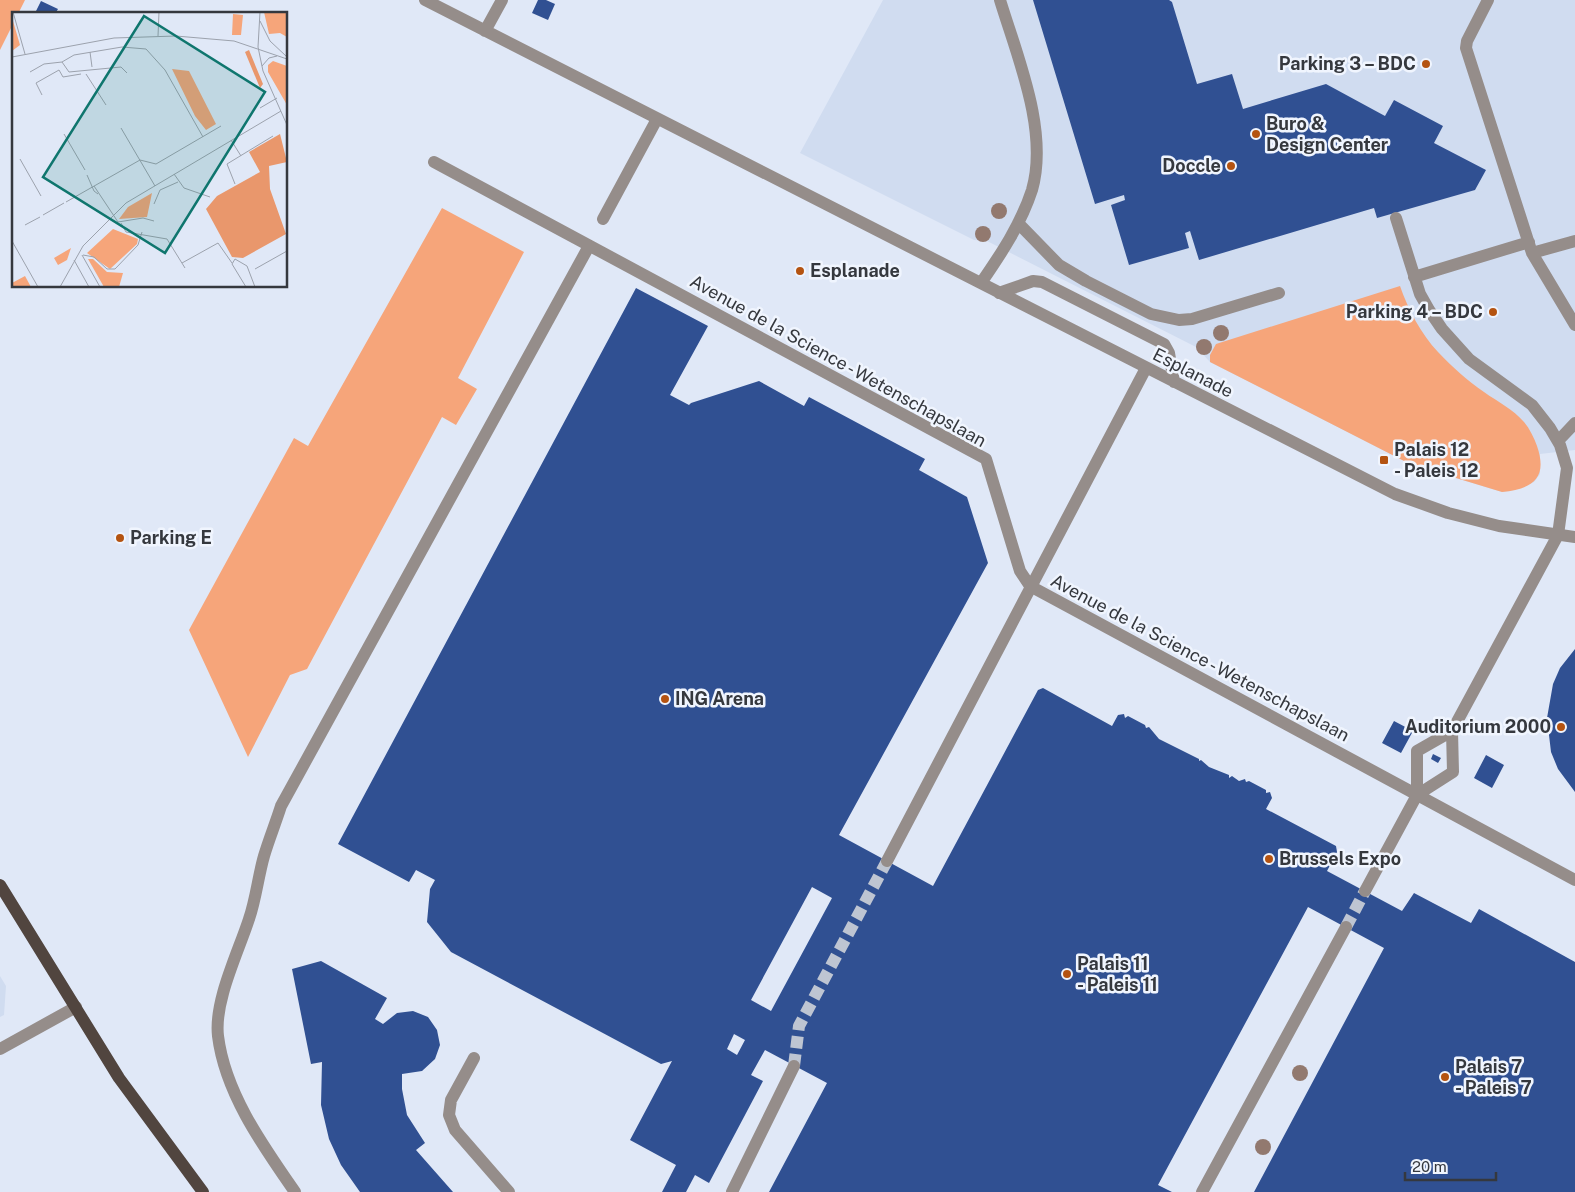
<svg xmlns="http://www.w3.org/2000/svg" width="1575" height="1192" font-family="'Public Sans',sans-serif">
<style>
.built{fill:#d0dcf0}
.green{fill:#f6a57a}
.building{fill:#305092;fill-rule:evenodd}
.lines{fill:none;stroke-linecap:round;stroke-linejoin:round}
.minor-tunnel{stroke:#bec5d2;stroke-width:12;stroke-dasharray:12 6;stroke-linecap:butt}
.minor{stroke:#958d8a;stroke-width:12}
.major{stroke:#51453f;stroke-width:12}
.tree{fill:#92796f}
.poi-dot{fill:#b45311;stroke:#f0f5fe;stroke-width:2}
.labels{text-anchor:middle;stroke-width:5;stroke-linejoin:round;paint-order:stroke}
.poi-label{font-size:18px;font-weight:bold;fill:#35383e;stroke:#f0f5fe;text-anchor:start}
.street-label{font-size:18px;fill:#35383e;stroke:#f0f5fe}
.inset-road{fill:none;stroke:#9ca2ad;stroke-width:1}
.view{fill:#0f766e;fill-opacity:0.15;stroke:#0f766e;stroke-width:2.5}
.inset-edge{fill:none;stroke:#35383e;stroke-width:2.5}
</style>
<rect width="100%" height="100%" fill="#e0e8f7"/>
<path class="built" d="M883,0h692v450l-35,4v20l-6,8 -20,8 -12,2 -92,-28 -200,-102 -14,-15 -209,-106 -13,-1 -174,-87z
M0,976l6,10 -2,29 -4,2z"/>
<path class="green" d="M0,0h25l-7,14h-4v8l-14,28z
M442,208l82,44 -66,126 19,11 -21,36 -14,-8 -135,252 -17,6 -42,82 -59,-127 105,-192 14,8z
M1400,286c8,23 21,48 38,66 14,15 30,29 46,40 14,10 29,17 40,30 6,7 10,16 13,24 11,32 -4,43 -35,46l-92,-28 -200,-102v-7l6,-11z"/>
<path class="building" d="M538,0h8l9,4 -7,16 -16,-7z
M1033,0h136l3,2 25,82 35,-10 11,35 83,-25 59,32 9,-16 49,26 -9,17 52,27 -11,20 -98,28 -3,-10 -175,52 -9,-29 -5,2 4,15 -60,17 -18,-60 14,-5 -1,-5 -29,9z
M41,1l17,8 -3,5h-15l-4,-3z
M636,288l72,38 -38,69 19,10 2,-2 68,-22 45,25 5,-9 116,62 -6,11 48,27 21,66 -149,272 94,51 105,-196 5,-2 69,38 6,-11 6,-1 1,4 3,-2 17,9 1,3 3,-1 10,12 40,20v2l2,-1 8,7 20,8v3l3,-2 7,5 6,-2 1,3 3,-1 17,9v3l4,-1 2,6 -6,11 70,37 1,6 -10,19 75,40 12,-18 57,30 8,-14 96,53v230h-321l130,-244 -76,-41 -150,278 14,7h-403l58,-109 -62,-33 -14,25 12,6 -54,102 -14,-8 -9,17h-24l14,-27 -46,-25 42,-79 -11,3 -210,-112 -24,-30 3,-33 5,-9 -19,-10 -7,12 -71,-38zM812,887l20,11 -61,113 -20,-11zM734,1034l11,6 -8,15 -10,-6z
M1575,649v143l-17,-23 -7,-17 -4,-34 6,-34 7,-16z
M1394,721l19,10 -12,22 -19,-10z
M1433,754l8,4 -3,5 -7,-4z
M1486,755l18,10 -12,23 -18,-10z
M321,961l66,37 -12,21 8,5 14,-11 16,-2 15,6 9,13 3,15 -5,14 -13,12 -20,3v15l5,26 18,28 -9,7 37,42h-93l-19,-27 -12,-26 -8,-34 1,-43 -11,2 -19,-95z"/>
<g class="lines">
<path class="minor-tunnel" d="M1346,927l19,-36
M794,1066l5,-40 88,-165"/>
<path class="minor" d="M425,0l970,494 53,19 51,13 76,11
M1488,0l-21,41 -1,7 66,205 43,72
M485,31l17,-31
M434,162l552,297 34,112 10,15 545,294
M1396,218l24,76 9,16 13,19 27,30 63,46 18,23 10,17 7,23 -9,67 -106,196 1,41 -36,23
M603,219l54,-100
M1018,223l41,42 27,16 65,33 28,6 13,-1 87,-26
M1532,253l43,-12
M1414,277l115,-35
M981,283c20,-29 40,-59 51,-93 17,-59 -15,-134 -32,-190
M999,293l34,-12 9,1 122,62 5,9 5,29
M1558,441l17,-18
M887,861l259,-493
M1365,891l52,-96v-44l35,-20
M0,1049l76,-42
M474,1058l-23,42 -2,15 6,15 54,62
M295,1192c-32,-46 -70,-99 -77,-156 -4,-35 20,-83 31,-117 7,-20 9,-42 15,-63 5,-17 12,-34 17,-50l308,-560
M732,1192l62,-126
M1202,1192l144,-265"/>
<path class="major" d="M0,885l119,193 84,114"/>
</g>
<g class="tree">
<circle cx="999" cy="211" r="8"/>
<circle cx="983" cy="234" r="8"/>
<circle cx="1221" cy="333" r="8"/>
<circle cx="1204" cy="347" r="8"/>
<circle cx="1300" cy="1073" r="8"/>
<circle cx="1263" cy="1147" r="8"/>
</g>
<g class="poi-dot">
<circle cx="1426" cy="64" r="5"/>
<circle cx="1256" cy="134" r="5"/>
<circle cx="1231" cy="166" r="5"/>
<circle cx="800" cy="271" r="5"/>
<circle cx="1493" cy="312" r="5"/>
<rect x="1379" y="455" width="10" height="10" rx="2.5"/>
<circle cx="120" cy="538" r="5"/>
<circle cx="665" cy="699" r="5"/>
<circle cx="1561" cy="727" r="5"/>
<circle cx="1269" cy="859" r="5"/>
<circle cx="1067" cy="974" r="5"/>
<circle cx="1445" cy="1077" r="5"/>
</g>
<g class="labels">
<g class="poi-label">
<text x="1416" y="70" text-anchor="end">Parking 3 – BDC</text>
<text x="1266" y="130">Buro &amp;<tspan x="1266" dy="21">Design Center</tspan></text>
<text x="1221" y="172" text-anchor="end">Doccle</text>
<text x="810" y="277">Esplanade</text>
<text x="1483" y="318" text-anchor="end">Parking 4 – BDC</text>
<text x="1394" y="456">Palais 12<tspan x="1394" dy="21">- Paleis 12</tspan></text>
<text x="130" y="544">Parking E</text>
<text x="675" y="705">ING Arena</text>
<text x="1551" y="733" text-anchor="end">Auditorium 2000</text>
<text x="1279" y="865">Brussels Expo</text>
<text x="1077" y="970">Palais 11<tspan x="1077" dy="21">- Paleis 11</tspan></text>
<text x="1455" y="1073">Palais 7<tspan x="1455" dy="21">- Paleis 7</tspan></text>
</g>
<g class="street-label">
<text transform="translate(838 361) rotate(29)" y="6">Avenue de la Science - Wetenschapslaan</text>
<text transform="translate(1193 373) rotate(27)" y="6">Esplanade</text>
<text transform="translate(1200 658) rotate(28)" y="6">Avenue de la Science - Wetenschapslaan</text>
</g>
</g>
<g transform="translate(12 12)">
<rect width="275" height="275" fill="#e0e8f7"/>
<path d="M252,0h23v25l-7,-4 -11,1zM221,2l10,1 -2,20h-9zM1,9l7,24 -8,6v-29zM261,49l14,5v39l-19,-33v-7zM160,57l17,2 27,53 -10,6 -11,-14zM140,181l-5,24 -28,2 9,-12zM101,217l25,10 -1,5 -27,25 -23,-16zM59,236l-4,12 -9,5 -4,-7zM76,247h5l14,13 16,1 -4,14h-15zM13,264l6,11h-19v-4z" fill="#f6a57a"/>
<path d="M237,38l14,34 -3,4 -15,-36zM268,122l7,28 -18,4 1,23 16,45 -43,24 -11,-1 -26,-48 11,-13 43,-24 -11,-20z" fill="#e9976c"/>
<path class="inset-road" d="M1,0l12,42M248,9l10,20 16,15M146,24l1,-24M246,35l5,24 24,54M246,35l2,-35M78,40l2,15M0,45l102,-19 62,-2 58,5 53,18M250,54l7,-8 8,-2M18,60l14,-8 18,-2M115,61l-6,-6 -52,5 -7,-10 12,-7 48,-8 24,2 19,21 38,67M74,62l20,31M30,83l-6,-12 23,-13 4,7 18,-3M248,96l17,-10M109,116l34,58M52,122l21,36M219,128l10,16M8,147l21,37M162,162l10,14 26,9M75,163l7,16 4,3M223,172l-8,-20 46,-28M82,174l24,36 25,-4 11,3M54,190l74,-42 16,4 65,-38M142,192l6,-14 18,-8M31,203l21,-12M109,211l5,9 41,7 18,29M13,213l15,-8M0,229l26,46M70,243l18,32M71,243l11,2 13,12h8l23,-24 4,-13M62,248l15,27M170,251l36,-20 14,20M243,257l32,-18M48,275l23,-41 43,-43 155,-92M234,275l-14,-23 3,-5 12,7 8,21"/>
<path class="view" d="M132,4l121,76 -100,161 -122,-76z"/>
<rect width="275" height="275" class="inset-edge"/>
</g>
<path d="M1405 1172v8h91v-8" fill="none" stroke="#35383e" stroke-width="2.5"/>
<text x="1412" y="1172" font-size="15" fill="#35383e" stroke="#f0f5fe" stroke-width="4" paint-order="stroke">20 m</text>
</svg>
